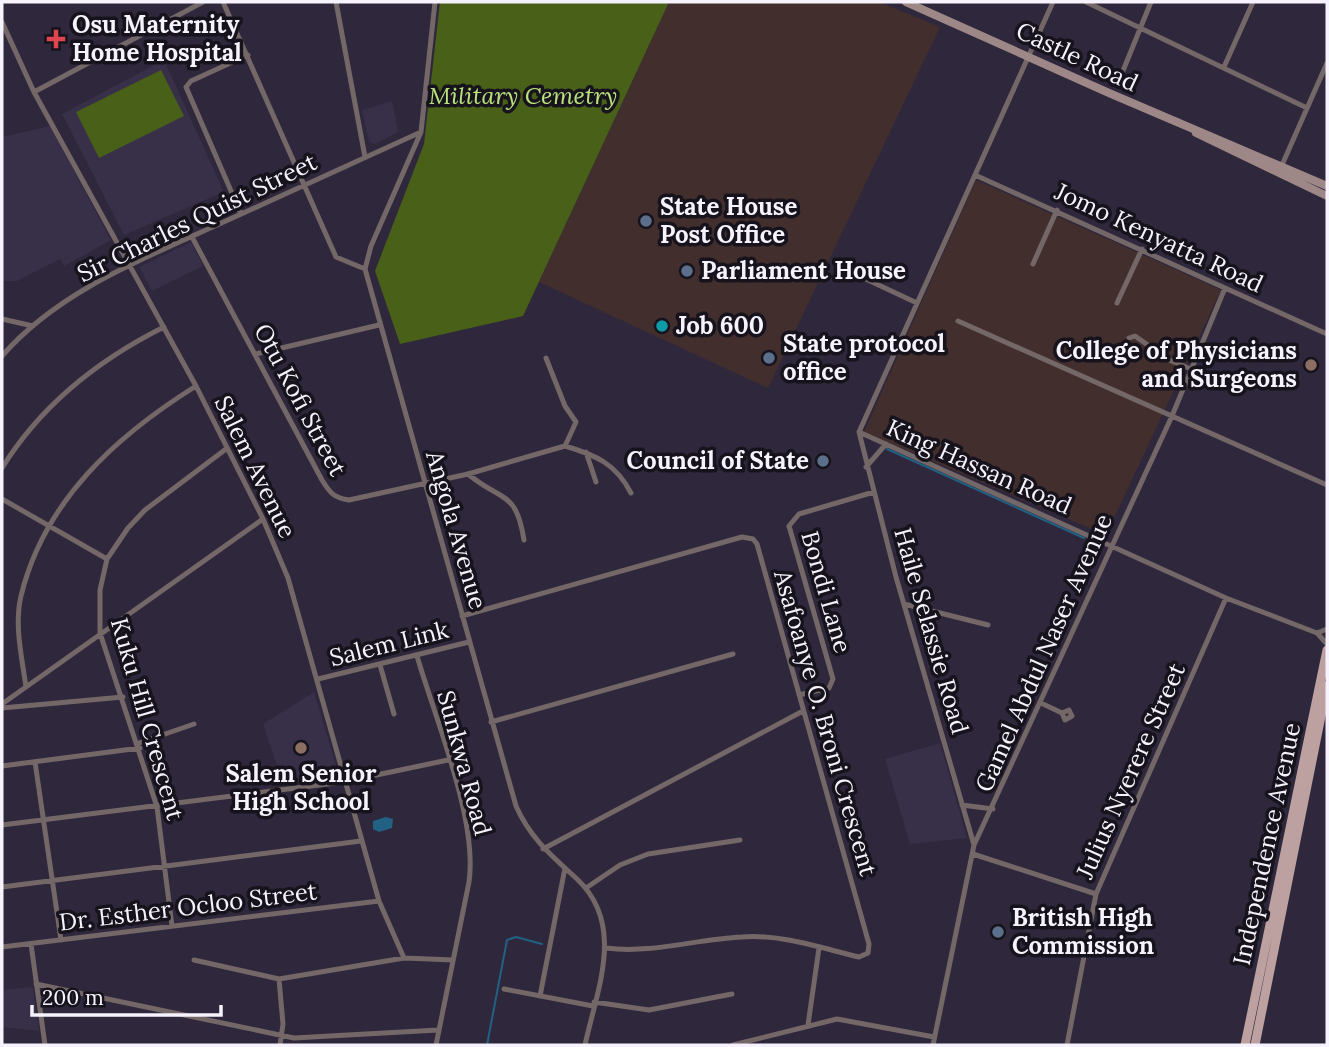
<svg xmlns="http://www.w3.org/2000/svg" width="1329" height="1047" font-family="Lora,serif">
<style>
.commercial{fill:#422e2d}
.built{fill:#382f49}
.green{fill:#486017}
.water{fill:#216184}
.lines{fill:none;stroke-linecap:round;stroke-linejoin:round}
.stream{stroke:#216184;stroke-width:2}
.minor{stroke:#746767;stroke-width:5}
.secondary{stroke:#9d8887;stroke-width:8}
.primary{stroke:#bca1a0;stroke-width:9}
.health-dot{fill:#e0444e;stroke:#16131c;stroke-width:2.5}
.service-dot{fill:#5c6f8a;stroke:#16131c;stroke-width:2.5}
.culture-dot{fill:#0f9aa8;stroke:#16131c;stroke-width:2.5}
.education-dot{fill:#8d6e63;stroke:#16131c;stroke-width:2.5}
.labels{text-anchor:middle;stroke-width:7;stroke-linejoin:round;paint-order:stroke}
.poi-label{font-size:24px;font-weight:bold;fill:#f6f3fe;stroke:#16131c;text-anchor:start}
.street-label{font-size:24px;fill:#f6f3fe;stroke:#16131c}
.park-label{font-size:24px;font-style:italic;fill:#bae17b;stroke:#16131c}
</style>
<rect width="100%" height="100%" fill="#2f283c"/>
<path class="commercial" d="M669,2h210l61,25 -172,361 -229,-106z
M976,180l245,110 -115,245 -242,-103z"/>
<path class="built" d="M164,60l60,132 -100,43 -62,-121z
M392,101l6,31 -23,12 -6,-2 -7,-32z
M50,126l61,114 -47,26 -4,-7 -43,22h-15v-144z
M191,242l12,24 -51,25 -13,-24z
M314,692l24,80 -56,9 -19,-57z
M940,743l27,95 -57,6 -25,-85z
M33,987l6,44 -37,-4v-37z"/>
<path class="green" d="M440,2h229l-146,314 -123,28 -25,-73 49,-127z
M161,70l23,46 -85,42 -23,-46z"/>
<path class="water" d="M386,817l7,2 -1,9 -13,4 -6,-3v-8z"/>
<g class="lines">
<path class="stream" d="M887,449l197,89
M487,1045l20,-105 9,-3 26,7"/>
<path class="minor" d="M223,2l113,255 29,12
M336,2l29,155
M435,2l-14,130 -50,114 -6,23 151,537c14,32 36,50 61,73 49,46 20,110 8,166
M1086,2l221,106
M2,22l32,70 162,294 67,133 25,59 91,323 25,57
M1224,67l29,-65
M1118,83l33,-81
M34,92l169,-90
M1282,165l45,-102
M975,175l352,159
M241,214l-55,-127 5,-6 57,-26
M192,237l130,243c8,13 12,18 27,20l119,-26 97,-28 11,-24 -11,-16 -19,-48
M1033,264l24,-54
M838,266l79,37
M1117,303l25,-54
M2,319l31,7
M958,321l369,164
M1129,338l6,-2 34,24 22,9
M256,354l123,-29
M2,356c58,-67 148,-100 226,-136 64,-29 128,-59 193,-88
M859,432l367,166 91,35 10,11
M565,446c31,9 51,18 66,47
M586,452l10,30
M866,467l20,-23
M2,468c39,-63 96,-108 162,-141
M468,474c33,28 48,15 56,66
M2,499l105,60
M904,604l84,21
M462,616l280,-79 11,2 4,5 112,400 -1,9 -9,4c-38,-9 -77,-23 -117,-20 -46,2 -90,17 -136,11
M1317,633l10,-4
M417,656c18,62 61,164 52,226l-33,163
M380,665l14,49
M318,679l151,-37
M26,687c-4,-29 -12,-62 -5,-91 23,-95 95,-160 175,-210
M799,695l30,-7 4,-9 -44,-153 10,-12 75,-22
M1041,703l21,10 3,7 7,-4 -3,-6 -7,3
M2,704l261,-185
M2,708l121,-11
M491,722l242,-68
M139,743l55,-19
M35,762l26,178
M2,766l138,-18
M962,805l31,4
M2,825l341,-43 105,-22
M974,845l-78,-268 -37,-145 194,-430
M543,849l260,-138
M973,854l123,40
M2,887l359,-46
M586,888l34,-23 28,-11 92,-14
M172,926l-15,-119 -57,-174v-43l7,-31 21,-31 17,-18 81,-61
M31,944l14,101
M2,947l377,-46
M194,960l85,19 125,-21 49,2
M279,979l4,45 -3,21
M36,984l258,54 144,-8
M504,989l89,17
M540,996l25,-128
M594,1002l55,8 83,-16
M808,1025l11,-77
M733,1045l104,-26 97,18
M933,1045l41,-200 198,-429 53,-128
M1067,1045l29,-151 130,-296"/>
<path class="secondary" d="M906,2l203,91 218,93
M1196,133l131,63"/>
<path class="primary" d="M1245,1045l82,-395
M1255,1045l72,-359"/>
</g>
<path class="health-dot" d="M52.5 28.5h7v7h7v7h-7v7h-7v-7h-7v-7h7z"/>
<g class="service-dot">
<circle cx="646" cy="221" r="7"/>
<circle cx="687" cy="271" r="7"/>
<circle cx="769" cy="358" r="7"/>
<circle cx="823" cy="461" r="7"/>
<circle cx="998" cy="932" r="7"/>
</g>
<circle class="culture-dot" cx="662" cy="326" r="7"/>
<g class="education-dot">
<circle cx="1311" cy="365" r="7"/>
<circle cx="301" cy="748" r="7"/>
</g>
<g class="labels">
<g class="poi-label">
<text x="72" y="33">Osu Maternity<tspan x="72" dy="28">Home Hospital</tspan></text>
<text x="660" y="215">State House<tspan x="660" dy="28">Post Office</tspan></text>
<text x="701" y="279">Parliament House</text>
<text x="676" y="334">Job 600</text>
<text x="783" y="352">State protocol<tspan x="783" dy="28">office</tspan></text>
<text x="1297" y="359" text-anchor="end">College of Physicians<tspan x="1297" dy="28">and Surgeons</tspan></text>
<text x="809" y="469" text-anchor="end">Council of State</text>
<text x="301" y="782" text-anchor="middle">Salem Senior<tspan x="301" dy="28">High School</tspan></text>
<text x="1012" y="926">British High<tspan x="1012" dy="28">Commission</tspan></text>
</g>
<g class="street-label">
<text transform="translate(1077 57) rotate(25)" y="8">Castle Road</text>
<text transform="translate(197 218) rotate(-26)" y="8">Sir Charles Quist Street</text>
<text transform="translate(1159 238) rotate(25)" y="8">Jomo Kenyatta Road</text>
<text transform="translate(300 400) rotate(62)" y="8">Otu Kofi Street</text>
<text transform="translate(255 467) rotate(64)" y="8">Salem Avenue</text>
<text transform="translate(979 467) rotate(24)" y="8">King Hassan Road</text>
<text transform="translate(456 530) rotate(74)" y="8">Angola Avenue</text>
<text transform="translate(826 592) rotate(74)" y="8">Bondi Lane</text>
<text transform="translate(931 631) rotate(74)" y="8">Haile Selassie Road</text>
<text transform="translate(389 644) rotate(-14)" y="8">Salem Link</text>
<text transform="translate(1044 653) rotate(-66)" y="8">Gamel Abdul Naser Avenue</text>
<text transform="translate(147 719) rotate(74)" y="8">Kuku Hill Crescent</text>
<text transform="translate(825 723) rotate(74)" y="8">Asafoanye O. Broni Crescent</text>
<text transform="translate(464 763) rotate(75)" y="8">Sunkwa Road</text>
<text transform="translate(1131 771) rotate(-66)" y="8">Julius Nyerere Street</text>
<text transform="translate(1267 844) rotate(-78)" y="8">Independence Avenue</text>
<text transform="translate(188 907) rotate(-7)" y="8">Dr. Esther Ocloo Street</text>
</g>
<g class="park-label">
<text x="523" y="104">Military Cemetry</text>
</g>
</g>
<rect width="1329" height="1047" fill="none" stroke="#f6f3fe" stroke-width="7"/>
<path d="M32 1005v10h189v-10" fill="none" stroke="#f6f3fe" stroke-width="3.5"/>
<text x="42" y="1005" font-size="21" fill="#f6f3fe" stroke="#16131c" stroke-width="5" paint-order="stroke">200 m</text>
</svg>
